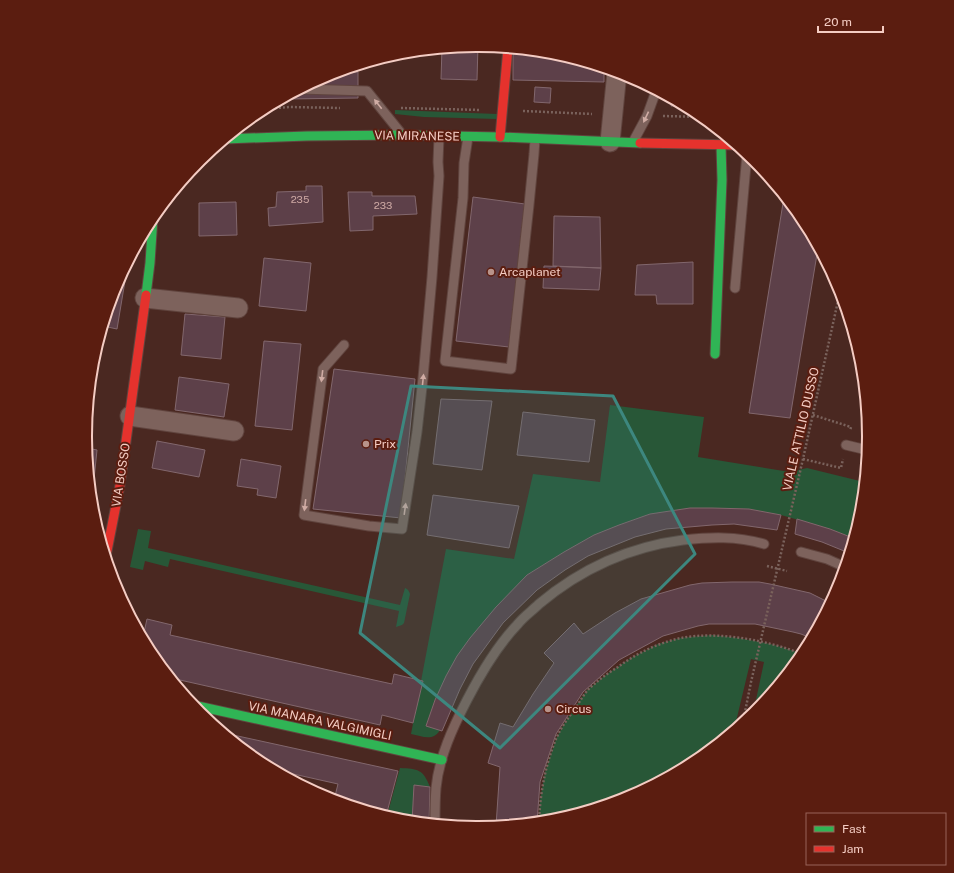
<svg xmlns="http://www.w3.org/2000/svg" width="954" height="873" font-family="'Public Sans',sans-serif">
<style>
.green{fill:#285737}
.building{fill:#5d4049;stroke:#82676d}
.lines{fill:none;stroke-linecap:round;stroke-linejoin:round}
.lane-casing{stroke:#60443e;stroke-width:11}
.street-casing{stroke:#60443e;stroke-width:21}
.fast-casing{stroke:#60443e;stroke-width:11}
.jam-casing{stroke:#60443e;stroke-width:11}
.path{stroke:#7a625c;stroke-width:2.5;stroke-dasharray:2 2;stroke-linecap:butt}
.lane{stroke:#7d625c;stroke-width:9}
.street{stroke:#7d625c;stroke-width:19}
.fast{stroke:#30b455;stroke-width:9}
.jam{stroke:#e5322d;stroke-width:9}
.oneway{fill:#d0aca4}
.marked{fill:#3d877f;fill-opacity:0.2;stroke:#3d877f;stroke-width:3;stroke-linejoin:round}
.poi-dot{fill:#b8938a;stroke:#5b1d10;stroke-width:1.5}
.labels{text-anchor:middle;stroke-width:4;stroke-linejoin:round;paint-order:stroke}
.number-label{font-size:10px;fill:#cea9a4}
.street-label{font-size:12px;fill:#f4ccc3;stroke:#5b1d10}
.poi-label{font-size:12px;fill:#f4ccc3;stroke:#5b1d10;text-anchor:start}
.rim{fill:none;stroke:#f4ccc3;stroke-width:2}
</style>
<rect width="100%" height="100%" fill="#4a2821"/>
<path class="green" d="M395,110l102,4v5l-73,-2 -29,-3z
M610,405l94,12 -6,40 92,15 17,-4 57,14 -3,31 -8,25 -23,-9 -49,-14 -32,-6 -37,-1h-21l-41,6 -31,11 -25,10 -30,17 -37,23 -92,125 -9,26 14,4c-7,12 -18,6 -29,4l35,-185 68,10 19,-85 67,8z
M138,529l13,2 -3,17 252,57 5,-17c3,1 4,3 5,6l-6,29 -2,2 -6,2 3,-16 -229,-52 -2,8 -23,-6 -2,9 -13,-3z
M712,635c31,3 62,8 90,19l-49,60 11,-52 -13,-3 -17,71 -40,32 -67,36 -74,23 -14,1 1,-22 5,-28 11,-33 9,-17 22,-32 20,-16 24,-16 27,-14 22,-6z
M400,768c18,1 23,1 30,19l-16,-1 -2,36 -12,-2 -13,-4z"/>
<path class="building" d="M478,45l-1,35 -36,-1 1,-31z
M513,51h23l18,2 50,15v14l-91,-2z
M336,72h22v26l-70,1v-3l39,-21z
M535,87l16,1 -1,15 -16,-1z
M672,99l14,7h-15z
M306,186h16l1,36 -54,4 -1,-18 8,-1 1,-15 29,-1z
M348,192h24v4h43l2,18 -44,2v14l-23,1z
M473,197l52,7 -16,143 -53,-6z
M784,197l19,22 15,29 -28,170 -41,-5z
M236,202l1,33 -38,1v-33z
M554,216l46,1 1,51 -48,-2z
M264,258l47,5 -5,48 -47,-5z
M693,262v42h-36l-1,-9h-21l2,-30z
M128,263l-11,66 -14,-3 12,-40z
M544,266l57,2 -2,22 -56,-2z
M185,314l40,3 -4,42 -40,-4z
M264,341l37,3 -9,86 -37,-4z
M334,369l81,10 -14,139 -88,-9z
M179,377l50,7 -5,33 -49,-7z
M441,399l51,2 -10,69 -49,-6z
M523,412l72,8 -6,42 -72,-7z
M157,441l48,9 -6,27 -47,-9z
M87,448l10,2 -4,39 -2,-1z
M241,459l40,7 -5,32 -19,-3 1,-6 -21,-3z
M433,495l86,11 -10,42 -82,-13z
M690,508h22l37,1 32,6 -4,15 -43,-6 -22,1 -46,4 -31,8 -47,19 -23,14 -28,20 -34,33 -30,41 -13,25 -18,42 -16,-5 9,-26 11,-24 11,-20 13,-18 26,-31 31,-32 37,-23 30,-17 25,-10 31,-11z
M797,519l33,10 23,9 -4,15 -27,-11 -27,-8z
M732,582h27l11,2 40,9 20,10 -19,35 -10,-4 -8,-2 -38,-8h-46l-11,2 -35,10 -44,24 -36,32 -27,42 -16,48 -3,40 -41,4 4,-59 -12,-4 12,-40 13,4 20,-33 21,-31 -10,-10 30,-30 9,11 32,-21 26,-14 49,-14 12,-2z
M147,619l25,6 -2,10 222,49 2,-10 29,7 -10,42 -31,-8 -2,10 -209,-47 -4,-5 1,-6 -7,-2 -10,-11 -8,-17z
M224,733l174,38 -12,45 -52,-16 4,-16 -58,-13 -1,2 -20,-11z
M414,785l16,2 -1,36 -17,-1z"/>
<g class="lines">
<g class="lane-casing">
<path id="lane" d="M300,89l67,2 33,41
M468,137l-4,26 -1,35 -18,163 66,8 18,-164 5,-51 1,-15
M633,142l14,-26 9,-25
M735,288l12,-134
M344,345l-21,24 -19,146 65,11 33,3 15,-97 6,-54 9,-101 7,-101 -1,-14 1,-25
M846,445l21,5
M801,552l26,7 18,8
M435,824c0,-12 0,-24 1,-36 3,-31 17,-61 31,-88 14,-27 29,-53 50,-75 6,-8 15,-14 22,-21 43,-36 89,-57 144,-64 28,-3 53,-4 81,4"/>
</g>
<g class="street-casing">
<path id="street" d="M610,142l7,-70
M145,298l93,10
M130,416l104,15"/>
</g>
<g class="fast-casing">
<path id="fast" d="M225,139l82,-3 95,-1 98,2 140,6
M146,295l4,-32 3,-46
M715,354l7,-174 -1,-35
M193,705l249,55"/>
</g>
<g class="jam-casing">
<path id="jam" d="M500,137l8,-89
M640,143l96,2
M106,556l14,-71 26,-190"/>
</g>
<path class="path" d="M401,108l79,2
M263,109l27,-2 50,1
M523,111l69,3
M663,116l39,1
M204,157l7,-1
M813,415l38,12 -1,4
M803,459l38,9 2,-9
M767,566l20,5
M743,722l8,-40 52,-223 37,-167
M539,822c1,-28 6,-56 17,-83 5,-12 13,-22 21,-33 3,-5 6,-10 10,-15 8,-9 21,-18 31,-24 19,-14 40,-24 63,-29 37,-7 86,2 121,16"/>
<use href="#lane" class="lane"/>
<use href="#street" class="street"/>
<use href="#fast" class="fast"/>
<use href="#jam" class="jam"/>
</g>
<defs><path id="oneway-solid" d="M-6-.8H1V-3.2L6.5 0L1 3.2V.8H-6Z"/></defs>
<g class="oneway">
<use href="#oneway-solid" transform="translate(378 104) rotate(-128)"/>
<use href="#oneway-solid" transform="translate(646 117) rotate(115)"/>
<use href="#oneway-solid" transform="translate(322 376) rotate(97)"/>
<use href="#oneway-solid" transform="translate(423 380) rotate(-84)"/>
<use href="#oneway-solid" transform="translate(305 505) rotate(97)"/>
<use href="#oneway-solid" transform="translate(405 509) rotate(-82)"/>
</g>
<path class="marked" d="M411,386l202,10 82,158 -195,194 -140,-115z"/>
<g class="poi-dot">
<circle cx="491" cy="272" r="4"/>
<circle cx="366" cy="444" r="4"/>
<circle cx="548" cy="709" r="4"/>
</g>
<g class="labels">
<g class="number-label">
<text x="300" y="203">235</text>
<text x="383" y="209">233</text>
</g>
<g class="street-label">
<text transform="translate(417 136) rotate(1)" y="4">VIA MIRANESE</text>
<text transform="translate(801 429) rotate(-77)" y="4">VIALE ATTILIO DUSSO</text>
<text transform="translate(121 475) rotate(-81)" y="4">VIA BOSSO</text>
<text transform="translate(320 721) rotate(12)" y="4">VIA MANARA VALGIMIGLI</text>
</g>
<g class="poi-label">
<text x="499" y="276">Arcaplanet</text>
<text x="374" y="448">Prix</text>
<text x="556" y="713">Circus</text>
</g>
</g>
<path d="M0 0H954V873H0ZM476 52H478A384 384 0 0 1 862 436V437A384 384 0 0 1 478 821H476A384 384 0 0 1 92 437V436A384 384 0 0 1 476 52Z" fill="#5b1d10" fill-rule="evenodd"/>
<path class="rim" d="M476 52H478A384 384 0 0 1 862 436V437A384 384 0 0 1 478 821H476A384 384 0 0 1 92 437V436A384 384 0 0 1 476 52Z"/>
<rect x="806" y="813" width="140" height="52" fill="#5b1d10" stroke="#986358"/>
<rect x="814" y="826" width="20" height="6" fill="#30b455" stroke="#986358"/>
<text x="842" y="833" font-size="12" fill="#f4ccc3">Fast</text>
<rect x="814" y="846" width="20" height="6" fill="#e5322d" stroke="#986358"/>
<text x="842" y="853" font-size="12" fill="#f4ccc3">Jam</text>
<path d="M818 26v6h65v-6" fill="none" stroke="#f4ccc3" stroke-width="2"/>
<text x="824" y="26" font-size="12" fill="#f4ccc3" stroke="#5b1d10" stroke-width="3" paint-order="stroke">20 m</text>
</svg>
